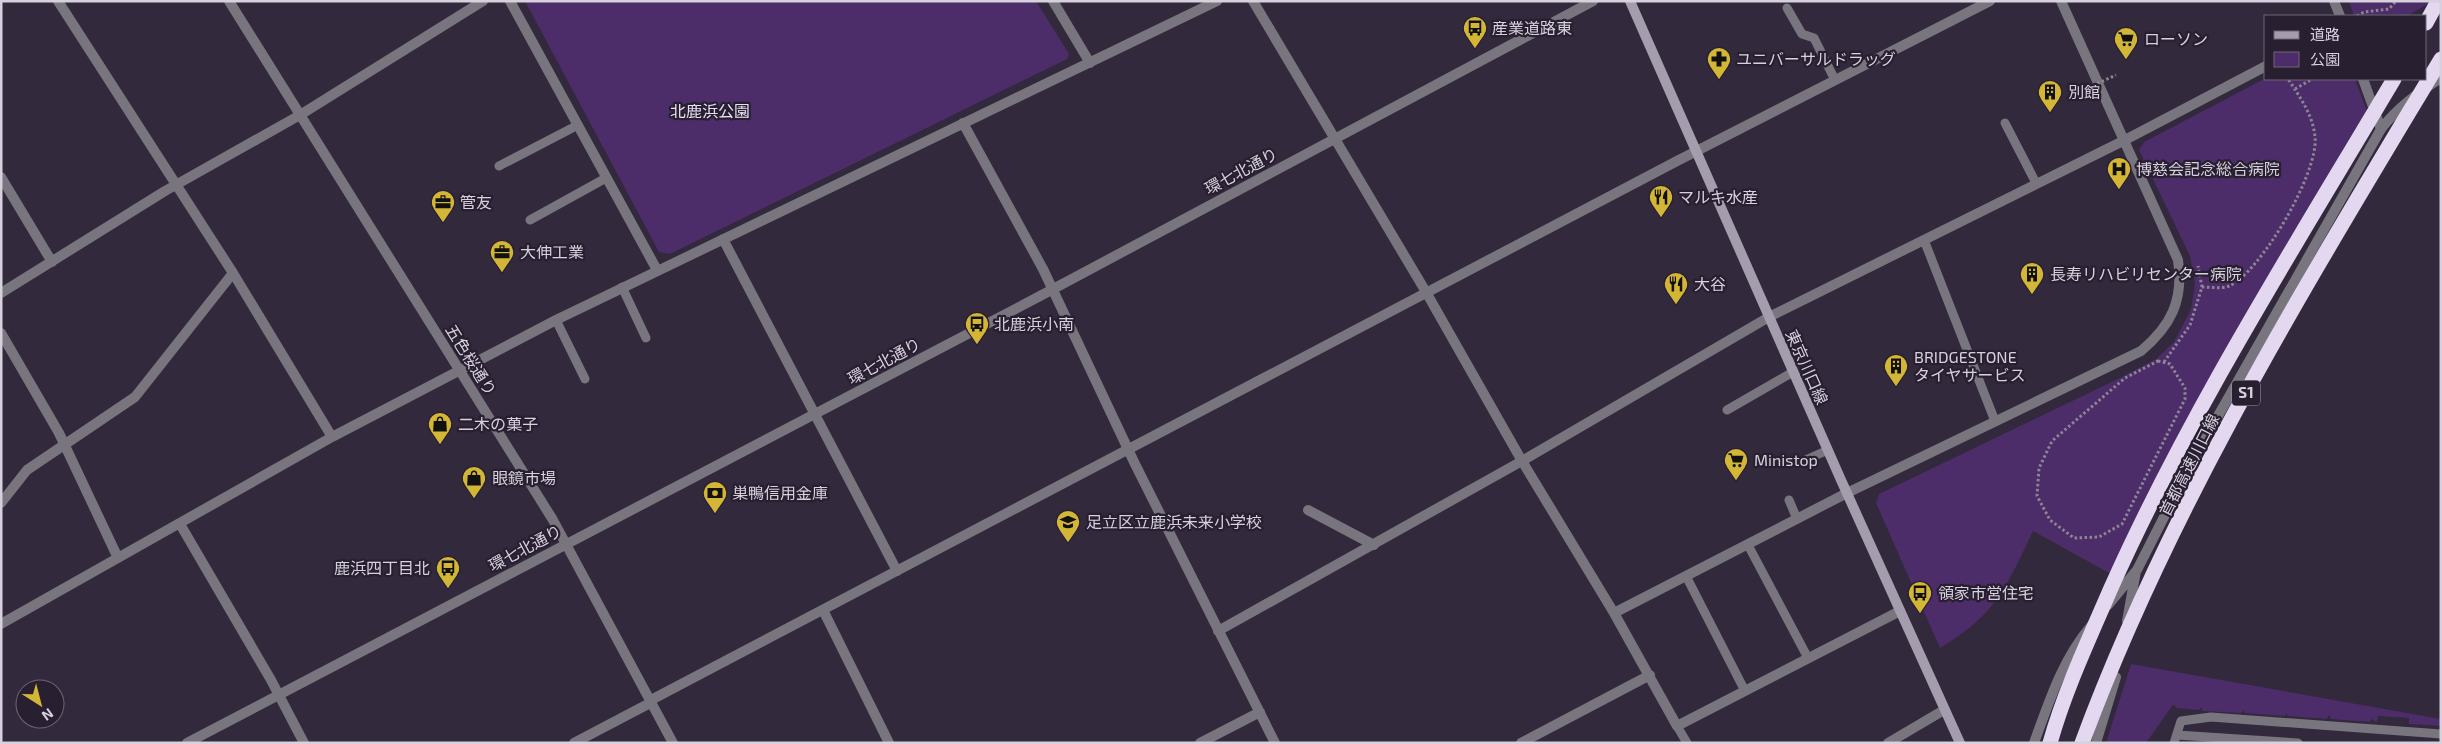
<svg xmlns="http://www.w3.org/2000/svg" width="2442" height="744" font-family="'Exo 2','Noto Sans JP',sans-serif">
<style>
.green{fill:#4c2c69}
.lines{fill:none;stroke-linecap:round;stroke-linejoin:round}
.path{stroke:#8c8594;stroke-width:3;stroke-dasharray:2.5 2.5;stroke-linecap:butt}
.service{stroke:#79757f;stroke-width:9}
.minor{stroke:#79757f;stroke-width:10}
.tertiary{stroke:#79757f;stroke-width:10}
.secondary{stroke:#a49dad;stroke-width:10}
.motorway{stroke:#e3d8f0;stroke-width:15}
.path-bridge{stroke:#8c8594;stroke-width:3;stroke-dasharray:2.5 2.5;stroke-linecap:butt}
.motorway-bridge{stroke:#e3d8f0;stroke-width:15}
.labels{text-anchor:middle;stroke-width:4.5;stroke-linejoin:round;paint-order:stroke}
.shield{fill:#281f31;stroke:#a29ca9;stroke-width:1}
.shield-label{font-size:15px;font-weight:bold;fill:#d6d1dd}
.poi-label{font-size:16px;fill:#d6d1dd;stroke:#281f31;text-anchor:start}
.park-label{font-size:16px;fill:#e9dff5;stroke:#281f31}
.street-label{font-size:16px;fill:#d6d1dd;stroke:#281f31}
</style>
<rect width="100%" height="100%" fill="#32293c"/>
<path class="green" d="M525,1h511l33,53 -2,5 -397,195 -11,-2z
M2349,1h84l-26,15 -15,-2 -38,2z
M2266,78l89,1 13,35 -259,459 -76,-42c-26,55 -38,85 -93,117l-64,-145 3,-9 243,-117 34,-18 18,-17 17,-33 4,-26 -5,-27 -51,-106 5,-8z
M2131,664l310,55v7l-32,-2v-6l-31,-2 -1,6 -6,-3 -1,3 -39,-3 -1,-3h-2l-1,3 -39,-3 -2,-3 -1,3 -41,-3v-3l-3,3 -39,-2v-4l-3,3 -23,-2 -1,-3 -3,1 -26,37h-40z"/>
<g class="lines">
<path class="path" d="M2357,16l7,-4 25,-3 7,-8
M2295,89l17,-10
M2202,287c8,0 20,2 27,-1 32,-14 90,-114 86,-149 -2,-22 -15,-40 -27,-58
M2158,361l12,3 15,24v11l-63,125 -23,13 -25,1 -24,-18 -13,-24 2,-28 13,-27 73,-63z
M2164,362l26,-37 12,-38 -4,-21"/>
<path class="service" d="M1787,8l15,26 12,4 21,42
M2005,123l31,60
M499,166l79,-41
M530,220l76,-42
M1924,240l71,181
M622,287l24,51
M556,320l29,59
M1727,410l66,-38
M1801,462l27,-12
M1789,500l8,19
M1748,545l60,113
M1686,576l59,115
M1677,726l10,17
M2177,735l121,8
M2174,743l7,-22 30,-4 230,17"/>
<path class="minor" d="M58,1l175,272 99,164
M510,1l147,269
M1053,1l37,62
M1253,1l173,291 96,169 92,152 63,113 223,-115
M2334,1l6,15
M2363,79l18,50
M963,123l80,146 92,195 140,279
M1,177l51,85
M723,239l174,332
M1,293l164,-102 135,-76 183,-114
M1,333l58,100 59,125
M1,503l26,-33 108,-73 98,-124
M1308,510l66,35
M180,524l91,156 33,63
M823,610l66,133
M1614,613l233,-120 294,-142c30,-25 43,-51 37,-91l-117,-259
M1,624l331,-187 224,-117 661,-319
M1218,631l304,-170 247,-144 356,-177 141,-74
M651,700l1026,-539 313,-160
M574,743l78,-41
M1200,743l60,-31
M1521,743l129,-68
M1888,743l56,-33"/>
<path class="tertiary" d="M229,1l324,519 120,223
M2108,605l29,-35 56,-110 188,-331c17,-22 37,-36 60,-51
M2127,621l9,-50
M187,743l853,-447 553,-295
M2034,743c15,-41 28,-83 57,-117
M2096,743l20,-66"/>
<path class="secondary" d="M1630,1l211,479 119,263"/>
<path class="motorway" d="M2426,23l12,-22"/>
<path class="path-bridge" d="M2079,92l37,-17"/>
<path class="motorway-bridge" d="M2050,743c15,-53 39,-104 61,-155 79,-177 184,-342 283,-509
M2082,743c89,-241 228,-465 359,-684"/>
</g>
<defs>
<g id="bus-pin" transform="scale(1.25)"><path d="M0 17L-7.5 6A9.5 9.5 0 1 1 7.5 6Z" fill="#d3b635" stroke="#281f31"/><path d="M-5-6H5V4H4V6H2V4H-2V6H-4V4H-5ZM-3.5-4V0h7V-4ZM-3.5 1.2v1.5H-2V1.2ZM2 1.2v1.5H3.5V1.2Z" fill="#111"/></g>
<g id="supermarket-pin" transform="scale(1.25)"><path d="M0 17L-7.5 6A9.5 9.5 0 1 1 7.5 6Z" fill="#d3b635" stroke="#281f31"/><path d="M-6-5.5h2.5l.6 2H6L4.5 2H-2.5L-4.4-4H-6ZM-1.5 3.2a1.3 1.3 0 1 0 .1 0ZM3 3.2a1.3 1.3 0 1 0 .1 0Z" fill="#111"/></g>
<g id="pharmacy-pin" transform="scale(1.25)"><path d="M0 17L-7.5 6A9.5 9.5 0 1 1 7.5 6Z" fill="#d3b635" stroke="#281f31"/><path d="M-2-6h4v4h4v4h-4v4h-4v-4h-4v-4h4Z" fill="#111"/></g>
<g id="building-pin" transform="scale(1.25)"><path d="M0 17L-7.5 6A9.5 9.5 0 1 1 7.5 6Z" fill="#d3b635" stroke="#281f31"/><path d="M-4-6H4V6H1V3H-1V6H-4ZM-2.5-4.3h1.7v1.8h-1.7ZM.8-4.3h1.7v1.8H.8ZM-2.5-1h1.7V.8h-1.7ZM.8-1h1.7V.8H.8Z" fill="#111"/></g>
<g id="hospital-pin" transform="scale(1.25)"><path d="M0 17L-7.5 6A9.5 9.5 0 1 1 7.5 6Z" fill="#d3b635" stroke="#281f31"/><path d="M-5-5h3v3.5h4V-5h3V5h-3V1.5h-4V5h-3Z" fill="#111"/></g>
<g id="restaurant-pin" transform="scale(1.25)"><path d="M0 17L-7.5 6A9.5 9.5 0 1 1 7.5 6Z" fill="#d3b635" stroke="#281f31"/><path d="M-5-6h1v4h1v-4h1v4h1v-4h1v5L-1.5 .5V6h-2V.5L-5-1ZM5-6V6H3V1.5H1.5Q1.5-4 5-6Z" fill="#111"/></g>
<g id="office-pin" transform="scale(1.25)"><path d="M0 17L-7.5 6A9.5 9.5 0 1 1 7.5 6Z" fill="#d3b635" stroke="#281f31"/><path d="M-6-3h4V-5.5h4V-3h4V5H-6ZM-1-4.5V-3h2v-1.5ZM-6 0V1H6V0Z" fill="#111"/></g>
<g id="shop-pin" transform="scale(1.25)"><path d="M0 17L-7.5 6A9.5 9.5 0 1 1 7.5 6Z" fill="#d3b635" stroke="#281f31"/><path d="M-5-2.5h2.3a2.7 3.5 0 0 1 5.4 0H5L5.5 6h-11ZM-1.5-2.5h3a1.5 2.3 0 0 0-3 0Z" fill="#111"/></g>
<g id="bank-pin" transform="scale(1.25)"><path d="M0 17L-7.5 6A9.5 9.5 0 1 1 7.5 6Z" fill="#d3b635" stroke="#281f31"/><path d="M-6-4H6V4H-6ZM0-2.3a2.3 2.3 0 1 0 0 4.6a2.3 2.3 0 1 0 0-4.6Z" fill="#111"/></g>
<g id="school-pin" transform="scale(1.25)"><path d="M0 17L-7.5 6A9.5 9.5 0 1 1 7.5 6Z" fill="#d3b635" stroke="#281f31"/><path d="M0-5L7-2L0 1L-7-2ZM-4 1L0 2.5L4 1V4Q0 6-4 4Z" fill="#111"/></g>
</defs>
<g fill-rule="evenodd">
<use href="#bus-pin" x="1475" y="28"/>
<use href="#supermarket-pin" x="2126" y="39"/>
<use href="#pharmacy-pin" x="1719" y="59"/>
<use href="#building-pin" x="2050" y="92"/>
<use href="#hospital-pin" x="2119" y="169"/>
<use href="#restaurant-pin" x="1661" y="197"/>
<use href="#office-pin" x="443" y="202"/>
<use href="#office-pin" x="502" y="252"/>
<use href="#building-pin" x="2032" y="274"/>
<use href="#restaurant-pin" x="1676" y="284"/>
<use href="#bus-pin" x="977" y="324"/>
<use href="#building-pin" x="1896" y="366"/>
<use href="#shop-pin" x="440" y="424"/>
<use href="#supermarket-pin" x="1736" y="460"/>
<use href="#shop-pin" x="474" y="478"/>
<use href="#bank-pin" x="715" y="493"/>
<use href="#school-pin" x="1068" y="522"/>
<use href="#bus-pin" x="448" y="568"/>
<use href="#bus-pin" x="1920" y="593"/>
</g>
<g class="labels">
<rect class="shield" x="2232" y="380.5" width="28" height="25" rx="4"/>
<g class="shield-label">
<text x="2246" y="398">S1</text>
</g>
<g class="poi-label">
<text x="1492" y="34">産業道路東</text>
<text x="2144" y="45">ローソン</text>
<text x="1736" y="65">ユニバーサルドラッグ</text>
<text x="2068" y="98">別館</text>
<text x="2136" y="175">博慈会記念総合病院</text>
<text x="1678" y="203">マルキ水産</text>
<text x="460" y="208">管友</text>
<text x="520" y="258">大伸工業</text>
<text x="2050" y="280">長寿リハビリセンター病院</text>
<text x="1694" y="290">大谷</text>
<text x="994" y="330">北鹿浜小南</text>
<text x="1914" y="363">BRIDGESTONE<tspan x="1914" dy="18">タイヤサービス</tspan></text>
<text x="458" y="430">二木の菓子</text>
<text x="1754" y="466">Ministop</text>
<text x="492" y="484">眼鏡市場</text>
<text x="732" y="499">巣鴨信用金庫</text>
<text x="1086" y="528">足立区立鹿浜未来小学校</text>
<text x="430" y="574" text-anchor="end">鹿浜四丁目北</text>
<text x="1938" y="599">領家市営住宅</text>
</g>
<g class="park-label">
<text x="710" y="117">北鹿浜公園</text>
</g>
<g class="street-label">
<text transform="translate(1241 171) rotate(-28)" y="6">環七北通り</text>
<text transform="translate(471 360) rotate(58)" y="6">五色桜通り</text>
<text transform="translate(884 361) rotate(-28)" y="6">環七北通り</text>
<text transform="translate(1807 367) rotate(66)" y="6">東京川口線</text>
<text transform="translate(2189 465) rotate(-63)" y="6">首都高速川口線</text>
<text transform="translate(525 548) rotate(-28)" y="6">環七北通り</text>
</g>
</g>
<rect width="2442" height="744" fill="none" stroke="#d6d1dd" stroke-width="5"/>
<rect x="2264" y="15" width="162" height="65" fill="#281f31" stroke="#6e6676"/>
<rect x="2274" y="31" width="25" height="8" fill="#a49dad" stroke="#6e6676"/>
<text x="2310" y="40" font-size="15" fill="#d6d1dd">道路</text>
<rect x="2274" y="52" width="25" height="15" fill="#4c2c69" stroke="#6e6676"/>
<text x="2310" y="65" font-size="15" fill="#d6d1dd">公園</text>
<g transform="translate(40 704) rotate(144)"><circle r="24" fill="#281f31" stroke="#6e6676"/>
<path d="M0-4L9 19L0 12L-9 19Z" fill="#d3b635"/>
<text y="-8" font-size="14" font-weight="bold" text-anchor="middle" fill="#d6d1dd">N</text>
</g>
</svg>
